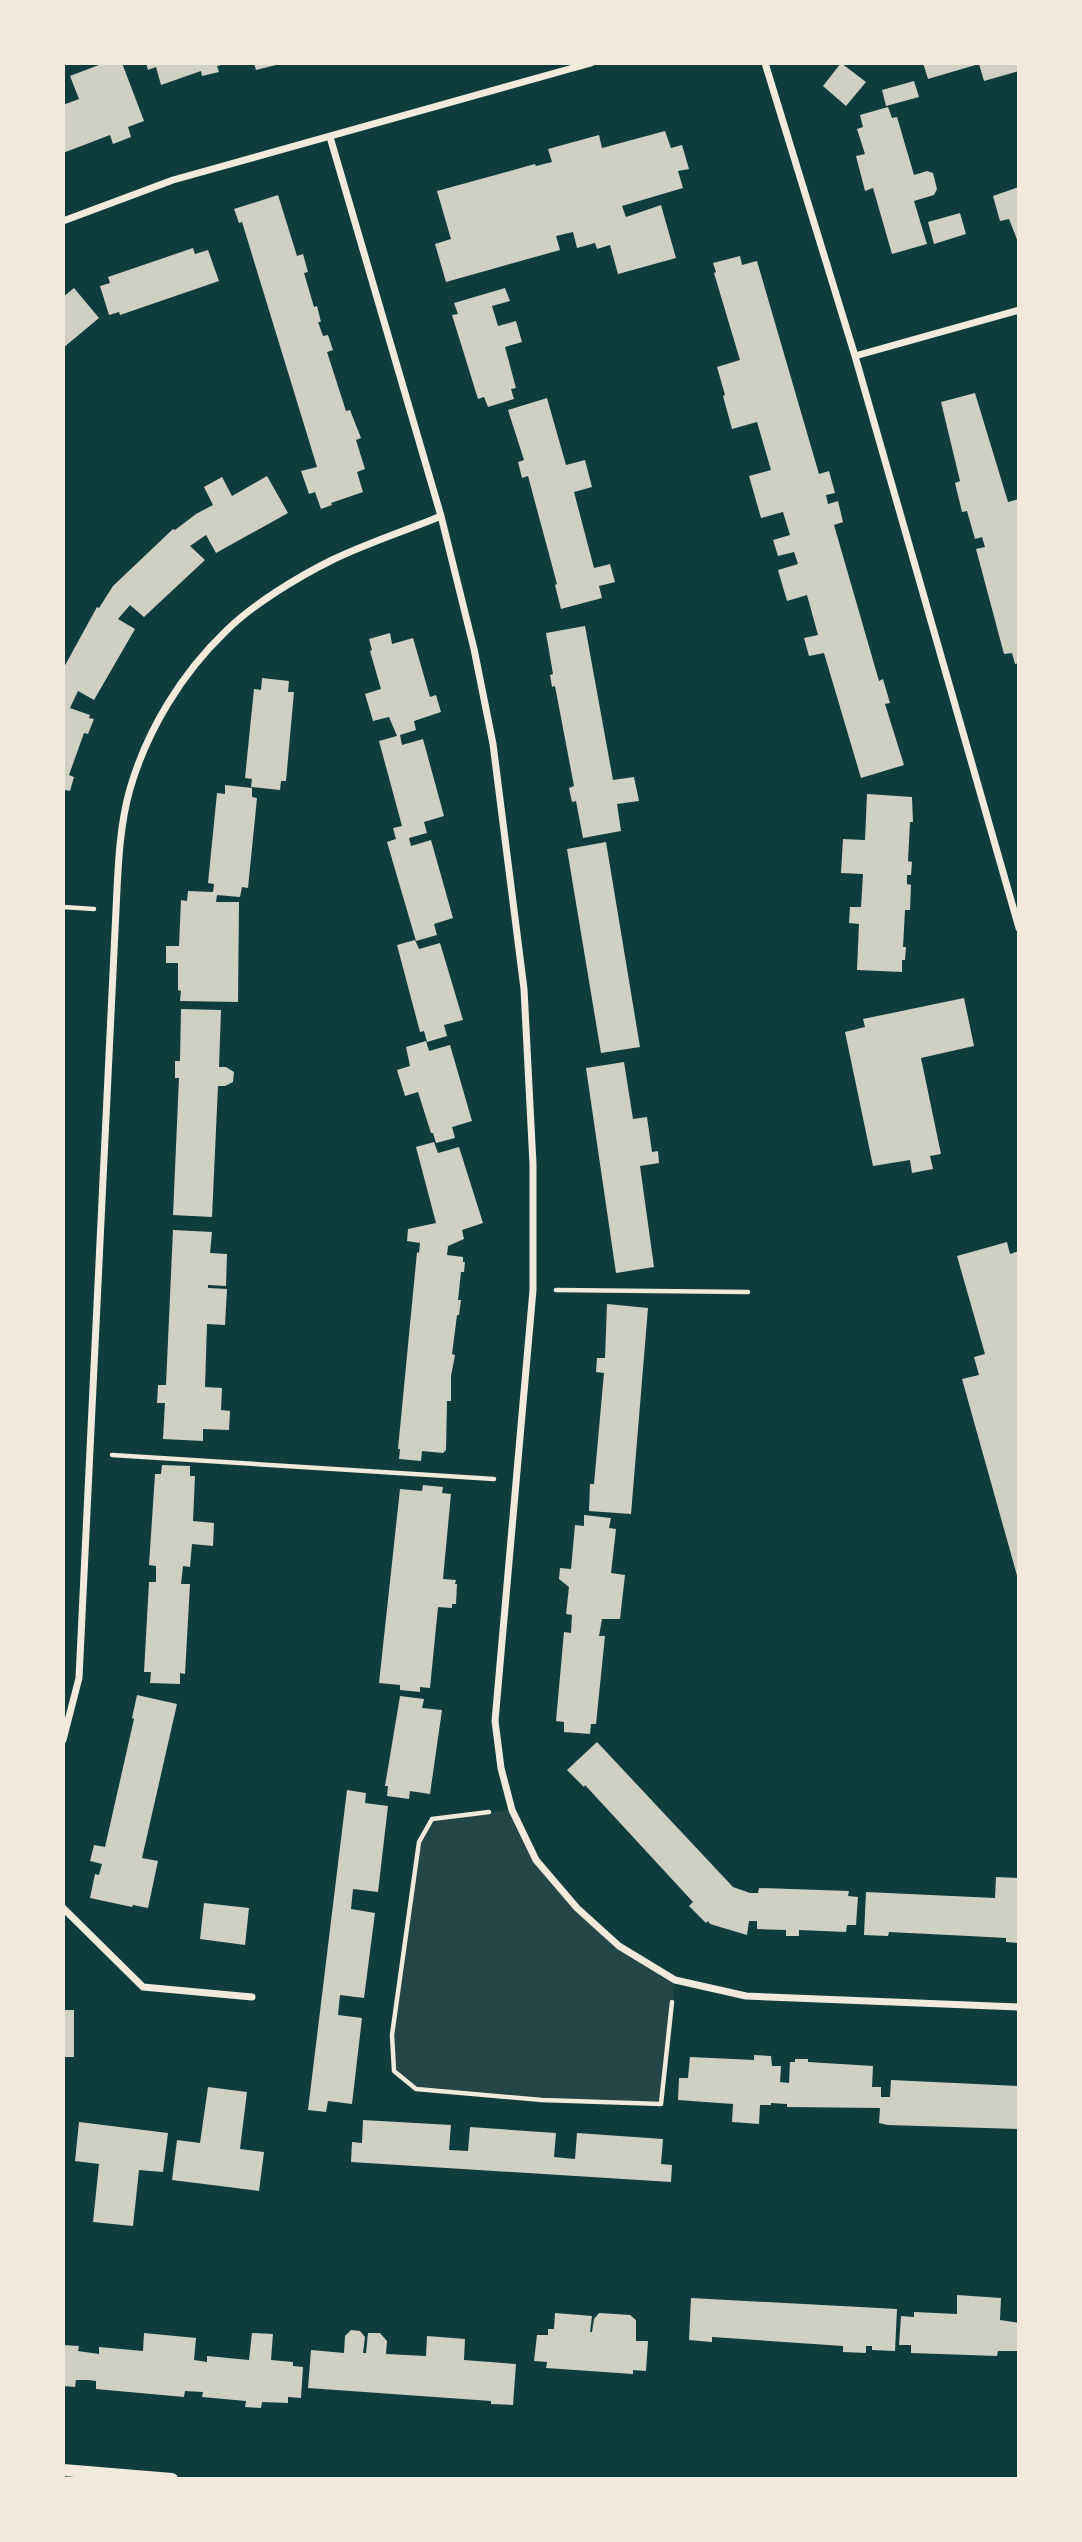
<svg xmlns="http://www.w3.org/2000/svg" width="1082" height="2542" font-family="Arial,sans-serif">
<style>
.green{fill:#244646}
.building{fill:#cfcfc3}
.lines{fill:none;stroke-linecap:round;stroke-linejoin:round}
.path{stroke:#f1e9da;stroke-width:4.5}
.minor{stroke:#f1e9da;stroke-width:7}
.tertiary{stroke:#f1e9da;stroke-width:12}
</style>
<rect width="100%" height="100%" fill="#0f3d3e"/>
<path class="green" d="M512,1810l24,50 41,48 42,38 56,34 -14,124 -119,-4 -126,-11 -22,-18 -2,-36 27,-193 13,-23z"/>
<path class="building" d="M104,63h18l22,58 -16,6 3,10 -18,7 -3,-9 -47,18v-48l16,-6 -9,-23z
M146,63h79v1l-8,2 2,6 -17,4 -1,-5 -40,14 -5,-18 -8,3z
M254,63h26v1l-24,6z
M841,63l25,19 -20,24 -23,-20z
M923,63h96v8l-35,10 -5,-17 -51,15z
M914,81l5,16 -33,9 -4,-16z
M888,107l4,11 5,-1 17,58 13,-4 6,2 4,16 -3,6 -20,6 13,43 -35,10 -19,-66 -8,3 -9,-35 9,-2 -8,-25 6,-2 -3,-12z
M665,131l6,17 11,-3 7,24 -11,2 5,17 -61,18 4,11 35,-12 15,53 -58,16 -8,-29 -13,4 -2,-6 -18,5 -4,-16 -17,4 4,14 -114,32 -11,-38 16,-5 -14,-48 98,-27 1,2 16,-4 -4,-13 51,-14 3,13z
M1019,187v55h-1l-9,-23 -9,2 -7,-25z
M278,195l19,61 6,-2 5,18 -4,1 10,34 3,-1 4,16h-3l5,14 5,-1 5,15 -6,2 19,59 4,-1 11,28 -5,2 9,29 -8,3 6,20 -32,11 1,2 -11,4 -6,-17 -6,2 -8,-23 16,-4 -75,-245 -3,1 -5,-14z
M960,213l6,21 -32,10 -6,-22z
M193,248l2,6 13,-4 11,31 -99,34 -1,-3 -10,3 -9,-29 10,-3 -2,-6z
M740,256l2,9 15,-4 62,213 10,-3 6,22 -9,2 2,9 10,-3 5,21 -9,3 45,156 4,-2 7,24 -5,1 19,61 -43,13 -37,-125 -15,3 -5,-18 14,-3 -11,-40 -20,6 -9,-31 20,-6 -4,-12 -16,4 -5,-16 17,-5 -7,-23 -22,6 -12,-42 22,-6 -14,-48 -25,7 -9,-33 2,-1 -8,-28 23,-7 -26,-87 2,-1 -3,-9z
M74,288l25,30 -36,30v-51z
M505,288l5,13 -18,5 6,20 18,-5 6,21 -17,5 11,41 -5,1 3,10 -26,8 -4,-10 -6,2 -26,-84 6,-1 -4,-11z
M975,393l33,109 11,-3v39l-2,1 2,7v117l-4,1 -3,-11 -8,1 -28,-105 9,-2 -3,-10 -7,2 -8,-28 -5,1 -7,-29 5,-2 -19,-79z
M547,398l19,67 19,-5 7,27 -18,5 20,76 16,-4 5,18 -16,4 3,12 -41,11 -6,-24 2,-1 -29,-108 -6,2 -4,-16 6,-2 -16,-50z
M267,476l21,37 -72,40 -10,-18 -16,11 15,14 -61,57 -14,-12 -12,14 17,10 -41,71 -16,-9 -8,17 20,7 -1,3 5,1 -6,15 -4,-1 -15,42 5,2 -4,14 -5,-1 -2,6v-127l34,-62 2,1 14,-22 60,-57 2,1 21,-16 17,-9 -9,-18 18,-10 10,19z
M585,626l28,154 21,-3 5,24 -22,3 4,27 -38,7 -7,-37 -4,1 -3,-14 5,-2 -19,-100 -3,1 -2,-12 3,-1 -7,-41z
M390,633l2,11 21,-6 17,59 6,-2 5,17 -27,9 2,9 -16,5 2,10 21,-6 21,77 -20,6 3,11 -18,5 2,8 20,-6 22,78 -19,6 3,11 -21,6 -29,-99 9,-3 -3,-11 9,-2 -23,-85 18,-5 -8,-19 -16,4 -8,-27 16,-5 -11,-38 2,-1 -3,-11z
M262,678l27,3 -1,11h6l-8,89h-5l-1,9 -29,-3 1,-8 -7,-1 9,-89 7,1z
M225,785l27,3v9l5,1 -9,90 -6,-1 -2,10 -23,-2 -1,7h23l-1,100 -58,-1 1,-10 -3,-1v-27h-12v-17h13l2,-46 6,1 1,-10 25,1 1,-8 -6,-1 9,-90 8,1z
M867,794l45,3 1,25h-3l-2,39 4,1 -1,13h-4v9l4,1 -1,25h-5l-2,37h3l-1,13h-3v12l-45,-2 2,-46 -10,-1 1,-16h11l2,-33 -22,-1 2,-34 22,1z
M606,842l34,205 -39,6 -34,-204z
M415,940l4,9 21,-6 23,77 -19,5 3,11 -20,6 -3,-11 -4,1 -23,-87z
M964,998l10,48 -53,12 20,96 -11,2 3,13 -21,4 -2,-13 -37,6 -28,-134 20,-5 -2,-8z
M181,1009l40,1 -2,57h7l8,5 -1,10 -8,4h-7l-6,131 -39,-2 6,-137h-4v-17h5z
M426,1041l3,10 21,-6 22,76 -20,6 3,11 -19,5 -3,-10h-2l-13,-41 -13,4 -8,-26 13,-4 -4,-19z
M624,1062l9,57 14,-2 5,35 6,-1 1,12 -19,3 14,101 -38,6 -30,-205z
M434,1142l4,11 21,-6 24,76 -21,7 2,9 -16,7 -1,9 16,2v5h2l-1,10h-3l-3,28h3l-2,15h-2l-5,39 3,1 -4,21v25h-4l-1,49 -3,3 -21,-2 -1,10 -22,-2 1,-10h-2l19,-197 2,1 1,-10 -13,-2 1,-12 28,-6 -20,-76z
M173,1230l39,2 -2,21 17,1 -1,32 -18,-1v3l19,1 -2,36 -18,-1 -2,63 17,1 -1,22 9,1 -1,19 -26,-1v12l-40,-2 2,-36h-8l1,-18h8z
M1007,1242l3,12 9,-3 -1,328 -56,-200 17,-4 -5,-18 11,-3 -28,-98z
M607,1304l41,4 -17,206 -42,-3 1,-27h4l10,-111 -8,-1 1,-14h8z
M162,1465l28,1v10h5l-2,45 21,2 -1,23 -21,-2 -2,23 -7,-1 -2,18h9l-5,90 -5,-1v11l-30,-1 1,-11h-7l5,-90h7v-16l-7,-1 6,-91h6z
M423,1485l20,2 -1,6 9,1 -8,85 13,1 -1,4h2l-1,20h-4v4l-14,-1 -8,81 -10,-1v5l-20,-2v-5l-21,-2 21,-194 22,2z
M584,1515l27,3 -2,10 7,1 -5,44 14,2 -5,44h-18l-3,17h6l-9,88h-5l-1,10 -26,-2v-10l-8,-1 8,-89 7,1 1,-18 -6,-1 3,-27 -10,-8 1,-11 11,1 4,-44 9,1z
M137,1695l40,9 -35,154 16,3 -10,47 -15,-3 -1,2 -42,-9 5,-24 4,1 3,-11 -12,-3 4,-16 11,2 29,-128 -2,-1z
M400,1696l24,3 -2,9 20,2 -12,84 -20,-3 -1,8 -22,-3 1,-10h-3z
M597,1742l136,145 17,6h8l1,-5 90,3 -1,5 10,1 -2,28h-9l-1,7 -47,-2v6h-13v-6l-29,-1v-8h-8l-2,14 -37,-11 -2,-3 -2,2 -17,-17 4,-4 -108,-117 -1,2 -17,-17z
M347,1790l19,3 -1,10 23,3 -10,86 -25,-3 -2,20 24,4 -11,85 -24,-3 -2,20 24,3 -10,86 -24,-3 -2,11 -18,-2z
M996,1877l23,1v65l-13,-1v-4l-37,-2 -80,-4 -1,4 -24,-1 2,-43 129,6z
M204,1903l45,5 -4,37 -45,-6z
M63,2010h11v47h-11z
M754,2055l17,1 1,10h9l-1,16 9,1 1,-21h5v-3h13v3l65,4 -1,21h9v10h9l1,-17 128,6v43l-131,-4 -9,-2 1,-15 -93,-1v-3l-16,-1v2h-11l-1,19 -27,-2 1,-18 -55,-4 1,-22h9l2,-21 64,3z
M208,2087l39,5 -7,57 24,3 -5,39 -87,-11 5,-40 23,3z
M363,2120l88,5 -2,25 19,1 2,-24 86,6 -2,24 21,2 2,-26 86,6 -2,25 11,1 -1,17 -320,-20 1,-20 10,1z
M79,2122l89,11 -5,39 -24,-2 -6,56 -40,-4 6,-58 -24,-3z
M957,2295l44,3 -1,22 19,3v28h-21l-1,5 -86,-3v-8h-12l2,-29 13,1v-5l43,2z
M691,2298l206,11 -2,42 -23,-1v-4h-6v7l-23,-1v-6l-131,-9v5l-23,-2z
M555,2313l37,3 -2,16h2l2,-13 5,-6 31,2 6,5v21h12l-2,30 -13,-1v4l-87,-6 1,-6 -13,-1 3,-26h11v-6h6z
M351,2330l9,1 5,6 -2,16h3l2,-20h12l7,8 -1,13 40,2 1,-20 38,3 -1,21 52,4 -3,41 -22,-1v-3l-183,-13 3,-38 33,3 1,-17z
M144,2333l52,5 -2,22 13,2v-6l42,4 3,-27 21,1 -2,26 22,2v4l10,1 -2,31 -13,-1v6l-26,-1 -1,6 -16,-1 1,-6 -44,-4 1,-5 -18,-1 -1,6 -88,-8v-8l-8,-1h-12l-1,7 -12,-1v-41l16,1 -1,5 21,3v-7l44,4z"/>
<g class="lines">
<path class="path" d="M63,907l31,2
M556,1290l192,2
M112,1455l382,24
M489,1812l-57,7 -13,23 -27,193 2,36 22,18 126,11 119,4 11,-102"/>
<path class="minor" d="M765,63l90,293 164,572
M330,137l111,379 33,133 19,95 31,245 9,175v126l-38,431 6,47 11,42 24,50 41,48 42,38 56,34 71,16 273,11
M63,221l110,-41 418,-117
M855,356l164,-46
M63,1740l16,-62 37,-768c2,-40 3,-83 14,-121 17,-59 52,-116 96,-158 27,-27 72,-54 106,-71 35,-17 73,-29 109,-44
M63,1908l80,79 109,10"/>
<path class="tertiary" d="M63,2470l109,9"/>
</g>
<rect width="1082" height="2542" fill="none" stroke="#f1e9da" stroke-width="130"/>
</svg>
